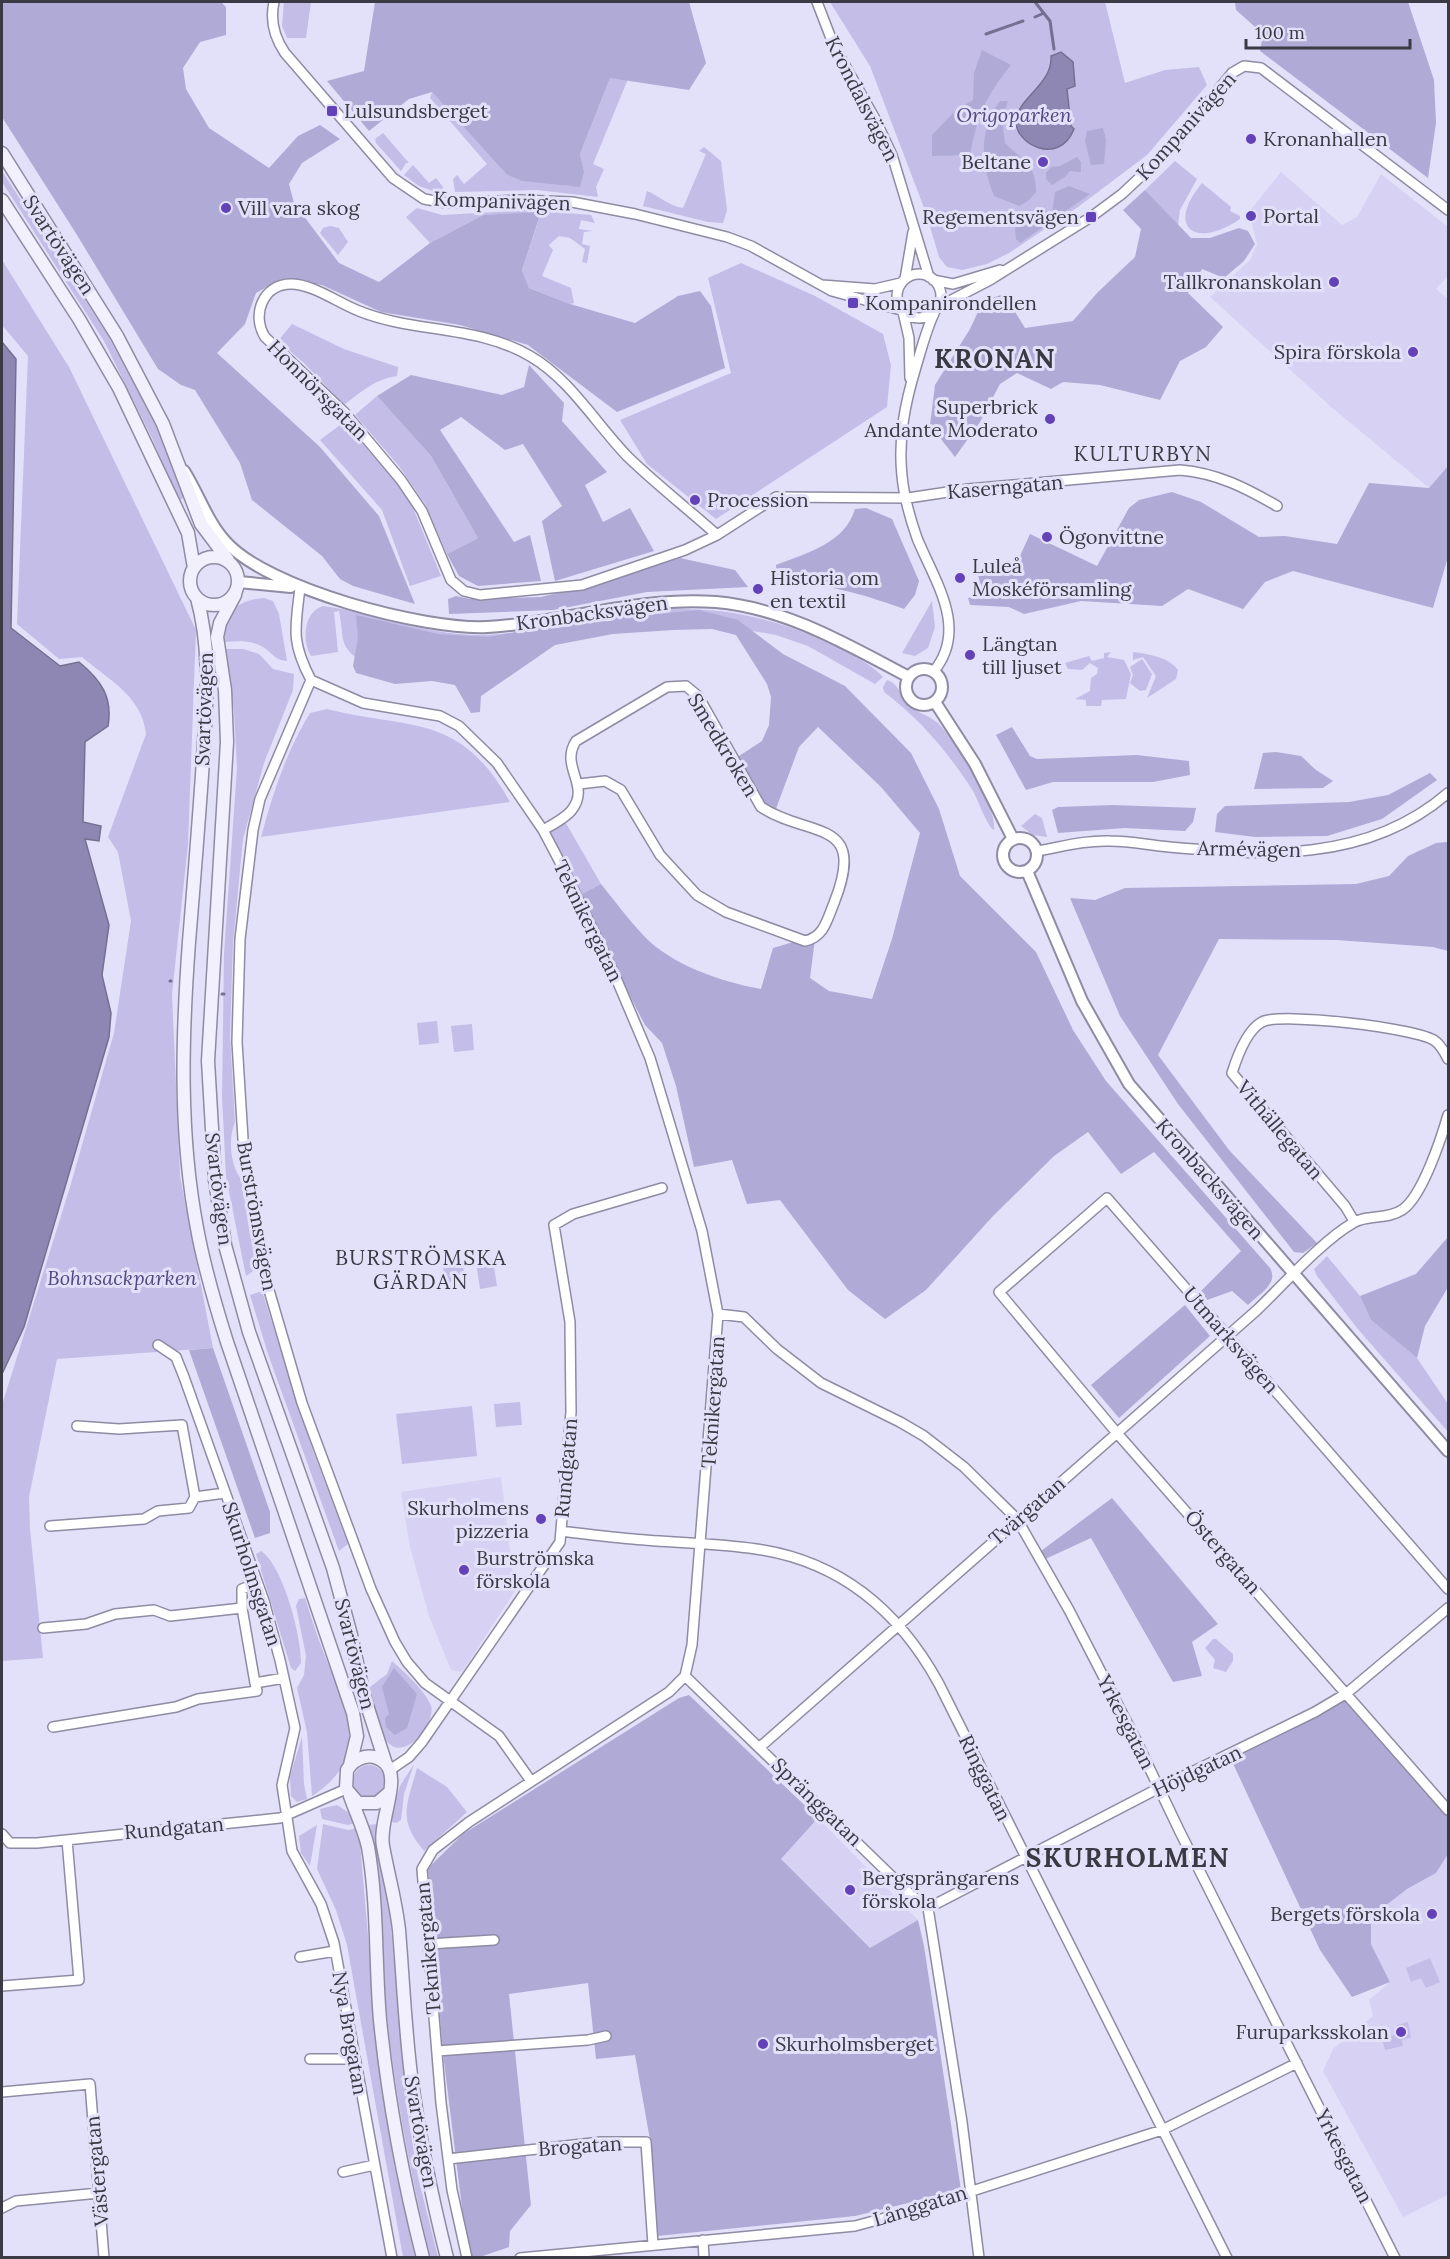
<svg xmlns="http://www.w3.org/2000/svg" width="1450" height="2259" font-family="Lora,serif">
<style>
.built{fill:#d7d2f3}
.green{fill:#c3bde8}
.forest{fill:#b0aad7}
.water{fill:#8e87b3;stroke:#757091;stroke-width:1.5}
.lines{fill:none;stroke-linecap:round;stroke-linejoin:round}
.stream{stroke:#757091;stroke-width:3}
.minor-casing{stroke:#8e8ba3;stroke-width:12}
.tertiary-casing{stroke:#8e8ba3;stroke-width:14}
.secondary-casing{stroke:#8e8ba3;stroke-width:15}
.minor{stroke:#fff;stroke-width:9}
.tertiary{stroke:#fff;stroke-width:10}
.secondary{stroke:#f2f0fc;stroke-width:12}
.poi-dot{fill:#6341b9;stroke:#e3e0f9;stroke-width:2}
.labels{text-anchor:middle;stroke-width:6;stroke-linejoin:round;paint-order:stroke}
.street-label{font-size:20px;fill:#3b3943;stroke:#e3e0f9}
.poi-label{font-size:20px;fill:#3b3943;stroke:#e3e0f9;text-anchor:start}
.park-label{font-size:20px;font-style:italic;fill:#544882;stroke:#e3e0f9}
.neighbourhood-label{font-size:21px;letter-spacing:1.5px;fill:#3b3943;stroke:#e3e0f9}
.district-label{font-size:26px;font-weight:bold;letter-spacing:1.5px;fill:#3b3943;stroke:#e3e0f9}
</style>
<rect width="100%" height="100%" fill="#e3e0f9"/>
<path class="built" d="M1281,172l61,53 15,-8 24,-43 67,53v49l-12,13 12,10v167l-19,22 -99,-82 -120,-109 40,-37 7,-16 -8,-32z
M501,1477l14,114 -53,81 -11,-2 -22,-54 -19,-69 -9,-55z
M818,1818l100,102 -48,29 -89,-90z
M1448,1854v341l-45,22 -80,-146 10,-22 40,-33 -4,-16 21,-18 -19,-38v-27l36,-28 29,-16z"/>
<path class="green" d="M284,2h27l-5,36h-19l-5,-12z
M830,2h275l20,81 40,-13 34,-3 8,18 -60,70 -69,52 -69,46 -22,11 -25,6 -15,-3 -8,-10 -13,-44 -56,-147z
M610,78l18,1 -35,85 11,5 -8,18 2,10 -61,-7 -82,2 -2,-13 4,-4 7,9 23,-20 -57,-66 2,-6 74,82 63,12 15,-15 -4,-17z
M383,133l26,30h-3l-5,8 -25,-28 -1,-4z
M704,147l17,14 6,49 -4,13 -15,-1 -65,-16 4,-15c14,6 22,15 36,17l23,-54 -7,-3z
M1175,161l22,18 -17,31 -2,15 -33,-35z
M413,165l16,18 7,-5 7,9 -1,7 -23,-8 -15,-11z
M2,171l107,166 52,99 25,61 -6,3 -5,-8 -23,-54 -48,-97 -102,-159z
M1202,183l29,24 -1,4 10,5v3c-43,30 -76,10 -38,-36z
M417,208l25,7 90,-5 59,5 4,8 -14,-3 -2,9 14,2 -9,1 -2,12 8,2 -3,17 -5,-1 3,-13 -15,-11 -11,-2 -10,9 4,5 -11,26 29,12 3,15 -4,1 -41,-16 -7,-18 19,-57 -58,2 -53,28 -24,-26z
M330,226l9,2 9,14 -10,13 -18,-22 3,-5z
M2,260l67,107 127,263 -8,214 -16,150 8,182 33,172 -156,11 -28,138 1,32 13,129 -41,3v-256l68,-218 44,-154 17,-112 -13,-69 -10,-15 38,-103c-4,-38 -37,-54 -64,-77l-23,2 -42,-35 11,-268 -26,-31z
M741,263l74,33 68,38 8,31 -4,42 -171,112 -69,-55 -27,-44 111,-47 -23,-95z
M292,324l52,25 54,18 -1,9c-22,3 -36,16 -53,29l-40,-42 -26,-22z
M377,396l54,60 47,82 -31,16 -22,-50 -26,-38 -44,-51z
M344,422l64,74 33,80 -31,10 -28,-76 -62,-70z
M264,598l9,3 6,13 8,47c-13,-1 -14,-8 -24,-14 -12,-7 -26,-6 -39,-5 2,-28 10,-42 40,-44z
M932,601l3,26 -7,21 -13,8 -13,-3z
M323,606c54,7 105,30 160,29 42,-1 85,-13 126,-20 73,-13 149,-6 216,27 18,9 45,20 58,35l-8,7 -67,-38 -32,-11 -76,-13 -334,43c-29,-19 -21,-24 -27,-54l-5,1 4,40 -27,4c-9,-15 -8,-44 12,-50z
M225,649h18l16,5 14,15 21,5 -1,16 -29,73 -21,76 -10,104 -3,93 5,86c-7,16 -5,43 6,57l15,90 -10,7 -20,-99 -4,-81 2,-142 13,-186 -3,-57z
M1111,652l-4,5 17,3 7,14 -5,25 -24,1 -1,6h-15v-6l-11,-1 15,-8 1,-13 6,-4 1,-6 -8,-5 -8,7 -14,-1 -3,-6 24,-7 3,5 12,-3v-5z
M1133,652c15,2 36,5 45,18l-2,9 -29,19 9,-22 -13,-19 -10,3z
M1142,659l10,15 -6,16 -6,1 -10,-8 3,-8 -3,-8z
M887,680c12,4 13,15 21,24 8,9 21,11 31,20 18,19 58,81 55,106 -6,-2 -16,-30 -21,-39 -25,-39 -52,-71 -89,-99l-1,-5z
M327,709c84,21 133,3 183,93l-249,35c12,-44 25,-85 49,-124z
M1035,814l7,4 5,19 -14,-2 -12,-9z
M563,818l38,66 -23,12 -35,-66z
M437,1021l2,22 -20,2 -2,-22z
M472,1024l2,26 -20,2 -3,-26z
M1327,1256l33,40 11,24 46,38 31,46v28l-91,-104 -40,-52 -3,-7z
M462,1257l3,24 -20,2 -3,-24z
M493,1260l4,26 -17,3 -4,-27z
M262,1291l51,160 35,93 -9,7 -71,-197 -18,-59z
M520,1402l2,23 -26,2 -2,-23z
M472,1406l5,50 -75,8 -6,-50z
M261,1551c22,14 41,87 40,112l-6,8 -4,-3 -35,-114z
M305,1598c6,18 11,36 18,53 21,53 51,106 -11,145l-5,-64 -10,-44 7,-13 2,-19 -10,-50 3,-7z
M1213,1639h3l17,15v7l-7,11 -13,-4 2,-8 -10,-12z
M392,1661c12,11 33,29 39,45 5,15 -21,50 -39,40 -16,-10 -18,-43 -22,-59l17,-13z
M302,1737l2,47 3,15 -10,3 -6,-6 -1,-20z
M414,1764l-10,30 -3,26 -5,3 -7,-2 11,-35z
M353 1781a16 16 0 1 1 32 0a16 16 0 1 1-32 0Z
M417,1768l30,19 20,25 -43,39c-27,-32 -17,-46 -7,-83z
M337,1805l11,7 8,11 -8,2 -26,-6 -2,-10z
M323,1824l25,6 10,-2 1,4 22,255 14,82 20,88h-12l-56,-312 -11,-35 -19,-41z
M377,1824l-1,11 12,58 20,222 10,62 20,80h-8c-19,-83 -36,-166 -44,-251 -5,-59 0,-124 -18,-181z
M317,1825l-7,41 -9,-13 -2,-17z
M1430,1958l10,24 -14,6 -5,-10 -10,4 -5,-14z
M1408,2022l3,16 -9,2 1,6 -18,4 -3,-12 17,-4 -2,-9z"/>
<path class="forest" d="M2,2h219l5,5v28l-26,7 -17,26 3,21 23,39 60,40 29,-32 22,-11 20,14 -38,24 -13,21 5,19 45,60 40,19 51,-39 53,-28 58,-3 -19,58 7,18 41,16 65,19 43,-27 22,-5 11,15 14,62 -108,44 -89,-67 -68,-20 -79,-13 -59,-27 -41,-6 -25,14 -11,31 -28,29 103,94 59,69 36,88 -62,-18 -13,-7 -18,-23 -70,-56 -12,-37 -45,-73 -14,-5 -23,-16 -81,-134 -75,-118z
M375,2h314l17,61 -17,27 -79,-12 -30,76 4,17 -4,16 -58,-6 -16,-7 -74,-82 -23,7 -40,32 -42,-50 37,-10z
M1235,2h173l26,78 2,43 -8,55 -168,-127 3,-17 -27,-24z
M982,50l29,15c-25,30 -34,52 -41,90l-38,1v-21l23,-24 18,-11 1,-27z
M1000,101h8l-6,19 3,23c18,18 31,21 31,49l-8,9 -9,5 -25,-10c-13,-33 -16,-64 6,-95z
M1103,128l3,12 -2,24 -13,1 -6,-24 2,-10z
M1077,157l4,5v10l-11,-1 -5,6 -13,8 -6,-6v-6l5,-6 9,-1z
M1069,186l21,8 -70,49 -4,-4 -1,-11 28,-18 9,3 3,-21z
M1145,190l46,48h19l29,-10 9,3 7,13 -11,17 -20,17 -22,-9 -14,24 35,34 -17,20 -26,14 -20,39 -60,-15 -37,-3 -12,7 -34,-16 -17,11 -20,38 -25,35 -25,-32 5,-40 35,-56 13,-28 21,-7 21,34 48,-7 24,-28 38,-36 6,-28 -18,-19z
M529,365l35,38 -2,18 45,51 -22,13 18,37 27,-14 24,43 -99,30 -13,-60 20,-15 -39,-62 -18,6 -44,-33 -21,13 74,112 16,-7 11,46 -63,5 -19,-10 -12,-22 31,-16 -47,-82 -54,-60 34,-21 91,20 22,-8z
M1448,466v91l-15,51 -140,-37 -28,11 -22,27 -55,-20 -26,17 -81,-5 -57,13 -15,-7 -39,-2 -2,-7 15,-4 -5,-19 37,-8 15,-33 67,32 32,-58 10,-8 33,-8 29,10 58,35 26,-1 52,8 32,-61 60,5z
M866,508l26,11 27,62 -4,14 -11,14c-44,-16 -80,-26 -127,-27l-1,-17c31,-12 69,-22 79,-56z
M680,558l55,12 13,17 -101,5 -94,18 -104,4 -1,-15 8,-3 14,3 71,-2 69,-17z
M699,610l39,10 45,34 62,32 66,67 28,56 21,67 76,76 37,78 33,51 164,187c9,16 -11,26 -22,37l-16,-14 -25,9 -7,-8 41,-41 -87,-99 -33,22 -33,-42 -34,24 -61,60 -67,74 -41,29 -37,-29 -68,-90 -33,4 -15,-44 -38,7 -18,-81 -14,-43 -17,-18 -67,-129 23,-12c14,17 27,35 42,51 28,30 79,47 118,54l12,-41 27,-8 15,-1 -5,39 19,13 43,8 20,-60 28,-106 -39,-46 -63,-60 -19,20 -25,67 -12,-7 -29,-47 29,-19 7,-16 2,-28 -4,-13 -31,-49 -24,-6 -39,1 -60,4 -58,11 -74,51 -1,16 -9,1 -16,-28 -23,-4 -37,3 -39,-11 -3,-7 5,-28 -2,-23 82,19 50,3 83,-15z
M1012,727l18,29 7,3 100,-4 52,6 1,14 -37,7h-100l-27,8 -30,-55z
M1276,752l25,4 15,14 17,11 -10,7 -69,1 9,-36z
M1430,773l7,7 -55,39 -55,17 -72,1 -40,-5 2,-18 8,-8 124,-4 39,-7z
M1113,805l83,3 -3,14 -8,9 -60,-3 -67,5 -6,-23 6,-3z
M1448,842v109l-15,-4 -96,-7 -118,-1 -61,116 71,95 88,93 -14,10 -9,-1 -116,-148 -58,-88 -50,-118 25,2 30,-12 231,-4 33,-8 19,-20 28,-13z
M1448,1237v50l-23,39 -8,32 -46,-38 -11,-24 56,-22z
M1185,1305l25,31 -91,82 -28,-33z
M213,1348l57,164v21l-15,5 -66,-188z
M1112,1498l106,126 -26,18 10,34 -29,6 -82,-144 -50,23 -4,-7z
M394,1668l23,26 -10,34 -12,7 -9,-8 -1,-9 4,-4 -7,-27z
M1346,1694l102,117v43l-12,19 -29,16 -36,28v27l19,38 -38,15 -32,-47 -91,-195z
M689,1695l129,123 -37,41 89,89 48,-28 6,26 37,244 -106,26 -198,20 -7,-96 -15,-85 -39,4 -8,-76 -79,11 22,211 -21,26 -1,16 -29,10h-12l-25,-204 -15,-185 35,-34 216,-136z"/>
<path class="water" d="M1061,52l12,10 2,24 -8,3 4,37 3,3c-15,38 -60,15 -58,-9 2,-22 37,-36 35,-64z
M2,342l14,17 -5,269 49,38 19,-4c22,18 34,35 29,64l-23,16 -2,80 18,4 -2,15 -14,-2 24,86 -7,50 9,38 -2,24 -85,290 -22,47z"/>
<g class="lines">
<path class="stream" d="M1035,2l15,19 4,28
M1035,17l9,-4
M986,34l37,-13
M170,981h1
M222,994h2"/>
<g class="minor-casing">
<path id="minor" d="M274,2c-4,18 0,35 11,51l108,125 31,21 23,4 73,-3 52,2 63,12 92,23 24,9 81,45 69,19
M817,2l17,44 41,73 17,36 37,122
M897 296a22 22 0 1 1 44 0a22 22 0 1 1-44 0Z
M905,279l8,-47
M933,280l20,4 47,-14
M822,285l53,4 26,-6
M938,307l52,-27 101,-63 31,-23 49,-46 61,-75 12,-7 17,2 187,142
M903,312l6,26 1,40
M717,535c-29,-26 -61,-51 -89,-78 -32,-33 -58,-78 -98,-101 -52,-31 -117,-23 -171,-45 -21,-8 -46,-27 -68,-27 -28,0 -40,31 -26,53l79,75 57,68 21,31 29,69 13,11 16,4 102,-10 103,-35 32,-15 59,-38 132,1 60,-9 212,-19c37,3 66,18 97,36
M300,588c-5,41 -9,54 11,92l-51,119 -7,31 -13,109 -3,103 6,97 21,134 38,130 69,186 24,53 12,20 18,21 74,53 32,45
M934,671c35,-43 0,-91 -17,-133 -7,-20 -13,-41 -15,-62 -4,-38 3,-73 14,-109 6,-20 10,-37 19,-56
M311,680l52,23 77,13 19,10 38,37 46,67 21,40 52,108 34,80 52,173 16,83 -26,331 -7,31 -16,16 -200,130 -36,28 -11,19 19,234 11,87 15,68
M543,830c9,-5 21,-11 28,-19 21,-25 -12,-44 5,-70l91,-54 19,-1 12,10 63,111c49,32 107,10 73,96 -7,17 -10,34 -29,38l-79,-29 -29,-17 -37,-40 -39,-65 -16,-9 -26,3
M1037,851c24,-4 48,-11 73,-10 17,0 33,3 50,5 102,10 206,18 288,-53
M1354,1221l-9,-15 -113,-133c5,-16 15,-43 30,-51 18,-10 156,6 173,19 6,4 10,12 13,18
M718,1314l26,3 33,32 44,34 79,39 24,14 40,31 53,52 52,91 66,128 45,94 215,426
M158,1345l18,12 8,20 80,224 16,59 15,68 -13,57 10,66 29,53 13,39 58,315
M77,1426l42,3 63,-4 13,72
M50,1526l94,-7 14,-8 31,-3 6,-11 30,-4
M561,1531c24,3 48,6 72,8 41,4 82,4 123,10 84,12 143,62 183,135l288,574
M1448,1589l-341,-391 -108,94 117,140 332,378
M242,1608l13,75 29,-5
M43,1628l43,-4 29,-10 39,-4 16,6 72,-8v-19l15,-6
M685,1676l225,218 18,14 34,214 17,136
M53,1727l123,-20 22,-8 59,-8 -2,-8
M760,1747l497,-437c26,-25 66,-70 96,-87 14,-9 34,-3 49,-13 20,-13 39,-71 46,-95
M390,1770l19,-13 13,-15 138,-200 11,-130 -1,-90 -16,-97 19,-11 89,-26
M2,1834l8,9h27l243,-25 66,-29
M928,1908l231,-120 156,-76 32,-19 101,-85
M428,1944l66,-4
M300,1957l35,-6
M2,1986l77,-6 -12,-140
M437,2051l151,-11 18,-4
M310,2059h45
M2,2092l88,-8 14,174
M448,2159l153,-17h45l7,103
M343,2172l31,-7
M2,2208l14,-7 83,-8
M703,2240l1,18
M520,2258l335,-32 52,-14 255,-82 135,-67"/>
</g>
<g class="tertiary-casing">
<path id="tertiary" d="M184,471c14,22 23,50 41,70 42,48 199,89 262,86 77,-4 150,-31 229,-25 70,6 132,43 193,75
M239,582l52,5
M906 687a18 18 0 1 1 36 0a18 18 0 1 1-36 0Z
M935,702l40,62 38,75
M1003 855a17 17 0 1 1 34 0a17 17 0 1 1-34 0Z
M1027,871l55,130 47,83 319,367"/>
</g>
<g class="secondary-casing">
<path id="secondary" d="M2,153l115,183 46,88 38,100 27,36
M2,200l77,119 40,69 69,145 6,35
M190 581a24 24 0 1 1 48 0a24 24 0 1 1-48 0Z
M235,595l-15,28 -3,14 8,53 2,52 -19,319 7,119 10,65 24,87 84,236 18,67 13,61 22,68
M197,598c15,55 9,106 6,162 -4,61 -9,121 -14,182 -7,94 -10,192 8,286 7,39 18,76 30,114l126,371 4,23 -7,29
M390,1792l-13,11h-19l-12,-14 1,-19c8,-13 25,-19 38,-7 17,16 -7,59 -2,83 5,28 13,56 16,84 4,49 6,97 12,145 8,61 21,123 36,183
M350,1796c6,17 14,33 18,51 10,57 7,116 12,173 8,80 23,159 43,238"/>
</g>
<use href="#minor" class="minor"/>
<use href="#tertiary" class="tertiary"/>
<use href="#secondary" class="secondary"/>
</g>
<g class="poi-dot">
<rect x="326" y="105" width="12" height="12" rx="3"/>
<circle cx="1251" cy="139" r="6"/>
<circle cx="1043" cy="162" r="6"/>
<circle cx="226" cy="208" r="6"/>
<circle cx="1251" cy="216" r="6"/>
<rect x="1085" y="211" width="12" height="12" rx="3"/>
<circle cx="1334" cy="282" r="6"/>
<rect x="847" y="297" width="12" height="12" rx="3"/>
<circle cx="1413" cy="352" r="6"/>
<circle cx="1050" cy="419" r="6"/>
<circle cx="695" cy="500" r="6"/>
<circle cx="1047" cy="537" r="6"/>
<circle cx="960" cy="578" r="6"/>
<circle cx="758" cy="589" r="6"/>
<circle cx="970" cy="655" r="6"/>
<circle cx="541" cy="1519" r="6"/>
<circle cx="464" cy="1570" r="6"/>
<circle cx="850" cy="1890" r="6"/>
<circle cx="1432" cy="1914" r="6"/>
<circle cx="1401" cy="2032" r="6"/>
<circle cx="763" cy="2044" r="6"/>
</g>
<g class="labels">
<g class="street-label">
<text transform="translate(862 99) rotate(63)" y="7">Krondalsvägen</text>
<text transform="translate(1186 126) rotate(-48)" y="7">Kompanivägen</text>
<text transform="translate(502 201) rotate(2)" y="7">Kompanivägen</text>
<text transform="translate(59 245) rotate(57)" y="7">Svartövägen</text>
<text transform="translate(318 390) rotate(45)" y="7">Honnörsgatan</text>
<text transform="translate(1005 487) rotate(-5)" y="7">Kaserngatan</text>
<text transform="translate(592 613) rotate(-8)" y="7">Kronbacksvägen</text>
<text transform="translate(204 709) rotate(-88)" y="7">Svartövägen</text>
<text transform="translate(723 745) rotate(59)" y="7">Smedkroken</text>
<text transform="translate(1249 849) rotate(1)" y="7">Armévägen</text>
<text transform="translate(588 921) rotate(64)" y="7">Teknikergatan</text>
<text transform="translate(1280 1130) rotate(50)" y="7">Vithällegatan</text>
<text transform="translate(1210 1179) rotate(49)" y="7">Kronbacksvägen</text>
<text transform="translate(219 1189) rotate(83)" y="7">Svartövägen</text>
<text transform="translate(257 1216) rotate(80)" y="7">Burströmsvägen</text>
<text transform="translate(1231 1340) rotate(49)" y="7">Utmarksvägen</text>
<text transform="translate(713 1402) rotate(-86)" y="7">Teknikergatan</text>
<text transform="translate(566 1468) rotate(-85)" y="7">Rundgatan</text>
<text transform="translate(1027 1511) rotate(-41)" y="7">Tvärgatan</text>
<text transform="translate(1223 1552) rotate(49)" y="7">Östergatan</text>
<text transform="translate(252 1574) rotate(72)" y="7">Skurholmsgatan</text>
<text transform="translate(355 1654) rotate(76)" y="7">Svartövägen</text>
<text transform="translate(1126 1722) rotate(63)" y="7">Yrkesgatan</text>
<text transform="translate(1197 1771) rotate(-25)" y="7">Höjdgatan</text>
<text transform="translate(985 1778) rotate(64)" y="7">Ringgatan</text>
<text transform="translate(817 1802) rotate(44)" y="7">Spränggatan</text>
<text transform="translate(174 1828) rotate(-5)" y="7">Rundgatan</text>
<text transform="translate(428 1948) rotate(-95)" y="7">Teknikergatan</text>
<text transform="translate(350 2033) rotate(80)" y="7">Nya Brogatan</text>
<text transform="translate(421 2132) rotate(80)" y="7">Svartövägen</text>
<text transform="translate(580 2146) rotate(-4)" y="7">Brogatan</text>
<text transform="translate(1344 2156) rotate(63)" y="7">Yrkesgatan</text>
<text transform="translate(97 2171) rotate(-95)" y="7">Västergatan</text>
<text transform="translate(920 2206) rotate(-17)" y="7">Långgatan</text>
</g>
<g class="poi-label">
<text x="344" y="118">Lulsundsberget</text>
<text x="1263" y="146">Kronanhallen</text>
<text x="1031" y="169" text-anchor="end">Beltane</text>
<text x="238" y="215">Vill vara skog</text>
<text x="1263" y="223">Portal</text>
<text x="1079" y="224" text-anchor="end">Regementsvägen</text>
<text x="1322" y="289" text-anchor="end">Tallkronanskolan</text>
<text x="865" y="310">Kompanirondellen</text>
<text x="1401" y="359" text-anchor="end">Spira förskola</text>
<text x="1038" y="414" text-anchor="end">Superbrick<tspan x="1038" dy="23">Andante Moderato</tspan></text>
<text x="707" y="507">Procession</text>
<text x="1059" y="544">Ögonvittne</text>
<text x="972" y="573">Luleå<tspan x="972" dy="23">Moskéförsamling</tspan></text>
<text x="770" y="585">Historia om<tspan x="770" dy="23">en textil</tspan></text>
<text x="982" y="651">Längtan<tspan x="982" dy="23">till ljuset</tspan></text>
<text x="529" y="1515" text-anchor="end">Skurholmens<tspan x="529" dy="23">pizzeria</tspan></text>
<text x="476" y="1565">Burströmska<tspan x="476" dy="23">förskola</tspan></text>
<text x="862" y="1885">Bergsprängarens<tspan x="862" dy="23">förskola</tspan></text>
<text x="1420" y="1921" text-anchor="end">Bergets förskola</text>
<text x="1389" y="2039" text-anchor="end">Furuparksskolan</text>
<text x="775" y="2051">Skurholmsberget</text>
</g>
<g class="park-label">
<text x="1014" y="122">Origoparken</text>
<text x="122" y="1285">Bohnsackparken</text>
</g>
<g class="neighbourhood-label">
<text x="1143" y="461">KULTURBYN</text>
<text x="421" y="1265">BURSTRÖMSKA<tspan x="421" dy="24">GÄRDAN</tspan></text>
</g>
<g class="district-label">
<text x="995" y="368">KRONAN</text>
<text x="1128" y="1867">SKURHOLMEN</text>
</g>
</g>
<rect width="1450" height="2259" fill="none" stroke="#3b3943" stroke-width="6"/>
<path d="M1246 39v9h164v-9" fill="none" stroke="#3b3943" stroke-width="3"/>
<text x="1255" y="39" font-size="18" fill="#3b3943" stroke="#e3e0f9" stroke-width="4.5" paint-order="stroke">100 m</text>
</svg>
